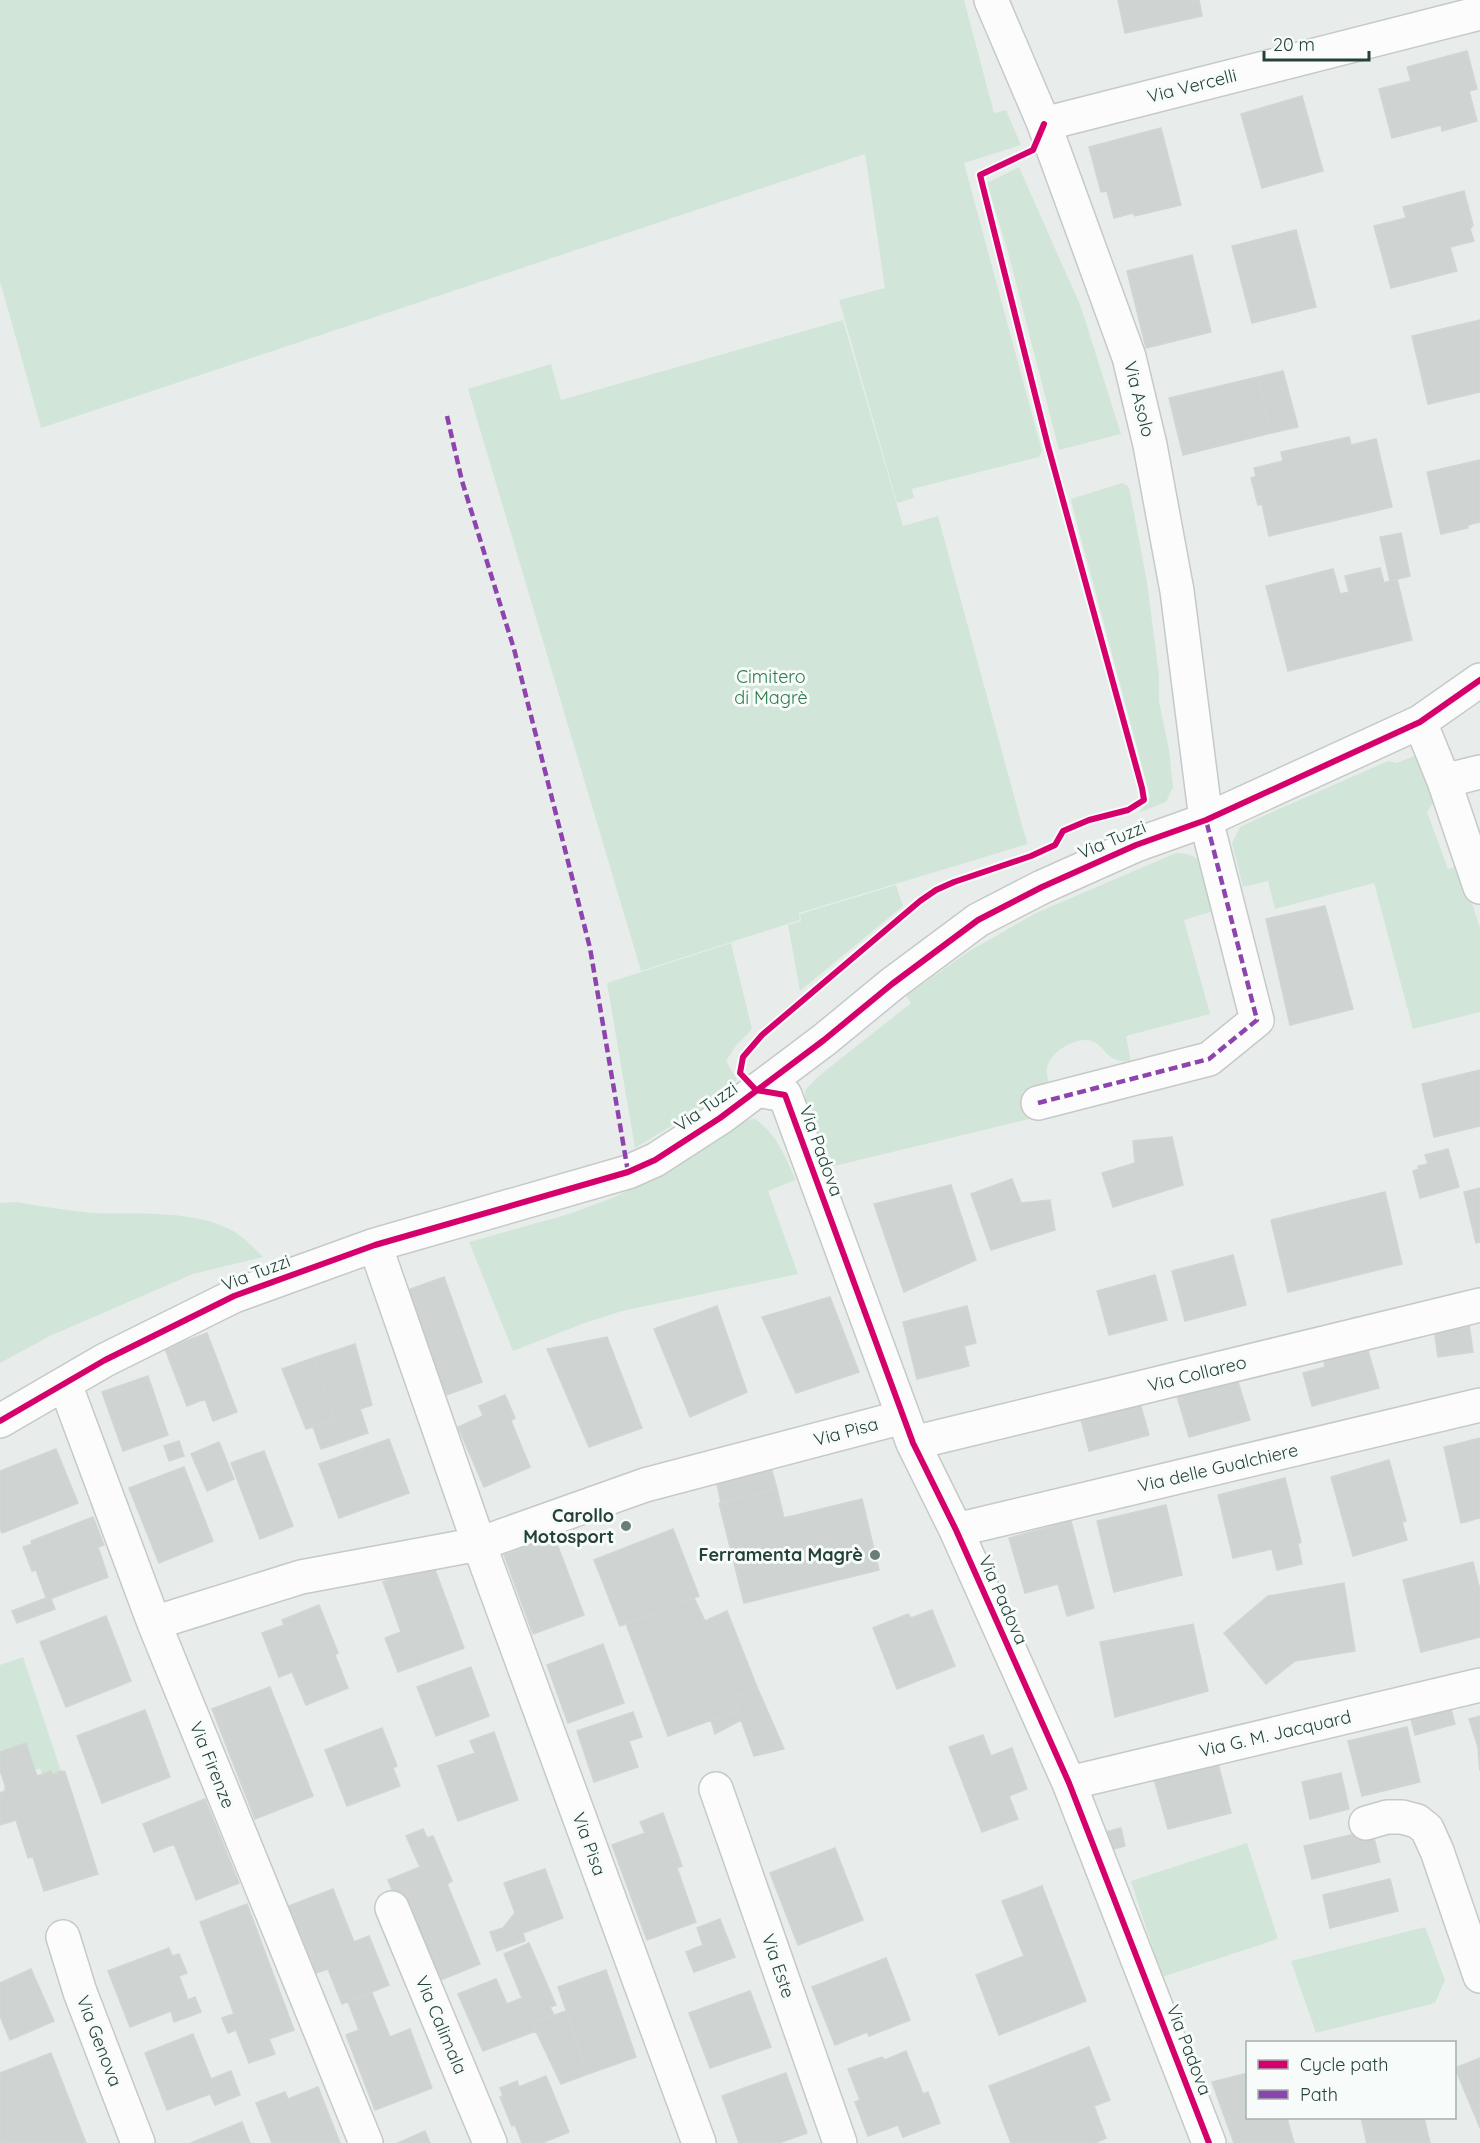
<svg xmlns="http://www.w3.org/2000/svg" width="1480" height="2143" font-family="Quicksand,sans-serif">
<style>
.green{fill:#d1e6d8}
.building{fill:#cfd4d2;stroke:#d1d6d4;stroke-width:1.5}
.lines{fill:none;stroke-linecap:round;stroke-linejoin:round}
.minor-casing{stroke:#c5cac8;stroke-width:36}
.minor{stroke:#fcfcfc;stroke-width:33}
.quiet{stroke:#8e44ad;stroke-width:4.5;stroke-dasharray:9 4.5;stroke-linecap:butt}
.cycleway-casing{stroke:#f7fbf9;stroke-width:10}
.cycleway{stroke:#d6006c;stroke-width:6}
.poi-dot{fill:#697e78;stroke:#f7fbf9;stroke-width:2}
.labels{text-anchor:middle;stroke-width:6;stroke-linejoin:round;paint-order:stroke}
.street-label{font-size:18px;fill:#24423a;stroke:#f7fbf9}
.park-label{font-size:18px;fill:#2d7a4b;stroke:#f7fbf9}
.poi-label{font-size:18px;font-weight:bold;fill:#24423a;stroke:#f7fbf9;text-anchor:end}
</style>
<rect width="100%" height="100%" fill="#e8edeb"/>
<path class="green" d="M0,0h964l30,113 12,-3 15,35 -57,18 78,288 -3,6 -127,32 2,9 -17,5 -58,-203 46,-12 -20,-134 -824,274 -41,-147z
M1019,167l62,140 40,127 -62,16 -50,-194 -22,-73z
M843,320l60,206 35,-10 85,313 5,15 -229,69 1,7 -159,51 -173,-582 83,-25 10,36z
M1122,483l6,3 2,6 17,90 12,93v26l10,49 4,37 -7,15 -26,10 10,-16 -79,-295v-2z
M1414,756l5,2 19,38 -11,16 21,57 12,-3 20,62v84l-67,17 -39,-146 -99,26 -7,-28 -25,6 -11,-44 8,-16 21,-10 127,-56 9,2z
M1176,853c11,0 19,2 26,11l12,47 -30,9 26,94 -84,22 5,25c-28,3 -25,-19 -44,-21 -14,-1 -37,12 -40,28 -1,5 1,12 3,18l-28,6 7,27 -199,48 -25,-63v-14l15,-15 91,-72 -5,-7 62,-44 68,-39z
M896,885l7,21 -103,85 -12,-66 13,-4 -1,-7z
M731,943l21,86 -17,18 -9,14 11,19 -31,25 -71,43 -28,-165z
M755,1119c22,14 30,38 41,61l-28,11 30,83 -176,37 -40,13 -69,27 -44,-109 100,-28 43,-16 59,-28 76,-50z
M16,1202c26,4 52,9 78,11 41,1 101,-3 137,17 12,6 22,17 32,27l-70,17 -143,62 -50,27v-160z
M23,1657l38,114 -9,4 -10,-1 -2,-6 -4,2 -10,-27 -26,9v-87z
M1247,1843l31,96 -116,38 -31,-96z
M1425,1927l20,53 -10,23 -119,30 -25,-72z"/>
<path class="building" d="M1118,0h81l3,16 -77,17z
M1467,51l10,38 -8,2 8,30 -35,10 -1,-6 -49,13 -13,-49 32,-8 -4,-14z
M1302,96l21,75 -61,17 -21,-74z
M1161,128l20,77 -46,11 -2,-3 -19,5 -7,-27 -6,1 -12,-45z
M1464,191l9,34 -3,4 4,12 -24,6 7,24 -66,17 -17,-62 32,-8 -3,-11z
M1296,230l20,77 -64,16 -20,-77z
M1192,255l19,77 -65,16 -19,-77z
M1480,320v72l-52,12 -16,-68z
M1283,371l15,56 -27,6 -13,-56z
M1258,377l13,56 -88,22 -14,-57z
M1349,437l2,8 25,-6 16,68 -123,29 -7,-32 -4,1 -7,-27 5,-2 -2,-8 29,-7 -2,-9z
M1480,460v62l-12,3v3l-27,6 -14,-62z
M1401,533l9,43 -20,5 -10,-44z
M1380,568l4,15 13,-4 15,61 -124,31 -22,-85 67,-17 7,25 9,-2 -4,-16z
M1325,906l28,103 -63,16 -24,-106z
M1480,1070v56l-46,11 -12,-53z
M1172,1137l11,48 -70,22 -11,-34 33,-10 -2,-22z
M1448,1149l11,38 -39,11 -7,-27 6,-2 -1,-3 10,-2 -3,-9z
M1012,1179l9,24 29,-3 5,30 -64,20 -20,-56z
M951,1185l25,75 -72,32 -30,-88z
M1480,1188v54l-4,1 -12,-51z
M1385,1192l17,72 -114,28 -17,-72z
M1233,1255l13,50 -61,16 -13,-50z
M1155,1275l12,45 -58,15 -12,-44z
M444,1277l38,105 -36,13 -38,-105z
M830,1297l29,75 -63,21 -34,-76z
M717,1306l30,86 -57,25 -36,-88z
M967,1306l9,37 -12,3 5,20 -52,13 -14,-57z
M1469,1324l4,28 -35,5 -4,-28z
M207,1333l30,79 -24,9 -8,-22 -18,7 -22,-57z
M607,1337l35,91 -53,19 -42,-98z
M355,1344l17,61 -12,4 8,24 -47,16 -8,-22 21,-7 -21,-62z
M1366,1344l13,44 -67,18 -9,-33 22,-6 -1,-5 15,-4 -2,-6z
M313,1358l21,62 -28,9 -24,-60z
M148,1376l20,59 -45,16 -21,-59z
M1236,1376l14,44 -61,17 -14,-48z
M505,1395l10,23 -4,3 19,46 -46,20 -26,-60 25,-11 -4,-10z
M1138,1396l11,39 -60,16 -10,-39z
M1480,1438v80l-19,5 -17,-76z
M389,1439l20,54 -70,25 -20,-54z
M179,1441l5,15 -15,5 -5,-15z
M219,1442l15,37 -27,12 -16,-37z
M56,1449l22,54 -76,30 -2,-4v-58z
M264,1451l29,75 -33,13 -29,-76z
M1389,1460l17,61 -4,1 5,18 -54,16 -22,-79z
M184,1467l29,74 -54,22 -30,-75z
M771,1467l6,22 -56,14 -5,-23z
M1285,1478l16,64 -3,2 4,20 -25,6 -5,-21 -39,9 -15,-63z
M777,1489l7,29 78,-19 17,71 -135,33 -25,-100z
M1166,1505l16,70 -68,17 -17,-71z
M93,1517l11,28 -6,2 10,30 -61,23 -11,-30 -4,1 -9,-24 9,-3 -1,-3z
M1071,1521l23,87 -27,8 -9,-32 -33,9 -16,-55z
M673,1529l26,67 -79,30 -26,-66z
M554,1536l30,79 -51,19 -29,-79z
M1473,1562l7,28v47l-59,15 -18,-72z
M433,1564l31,84 -66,24 -13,-34 16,-6 -18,-50z
M1344,1583l11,68 -60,10 -29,23 -42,-51 44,-37z
M46,1598l1,2 4,-1 4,10 -38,14 -5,-12z
M694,1598l11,23 22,-10 30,76 -22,9 4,14 -71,26 -42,-112z
M319,1605l19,48 -3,2 13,33 -42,17 -14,-33 -13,5 -17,-44 22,-8 -2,-5z
M932,1610l23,56 -58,23 -24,-61 35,-14 3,4z
M106,1616l25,65 -65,26 -26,-65z
M1193,1624l15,67 -93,26 -15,-75z
M603,1644l21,59 -56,20 -21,-58z
M471,1667l18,49 -53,20 -19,-49z
M270,1687l43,109 -58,23 -43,-110z
M757,1687l27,62 -30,7 -13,-36 -26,14 -4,-14 28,-10 -4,-14z
M1450,1705l5,19 -40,11 -5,-20z
M145,1710l25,67 -68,26 -25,-67z
M633,1712l9,25 -13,4 9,26 -44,15 -17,-51z
M1480,1716v55l-2,-24 -9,-28z
M1407,1727l13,55 -58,14 -14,-55z
M382,1728l15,38 -4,2 7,18 -53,20 -22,-56z
M494,1732l24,68 -60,21 -20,-55 37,-13 -5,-12z
M983,1735l8,21 21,-8 15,41 -18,7 9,23 -36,13 -33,-85z
M26,1743l11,33 14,-5 1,4 9,-4 4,1 33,102 -54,17 -11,-34 -5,1 -12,-38 -16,5v-32l5,-2v-6l-5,-15v-18z
M1216,1756l15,57 -63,16 -16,-57z
M1341,1773l8,36 -39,10 -8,-37z
M205,1799l34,84 -43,17 -22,-56 -20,8 -11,-28z
M663,1813l19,53 -5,2 19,54 -49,18 -35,-95 33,-12 -5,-11z
M1121,1828l4,18 -23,6 -4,-18z
M423,1829l4,9 6,-2 19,45 -5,3 33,80 -47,19 -22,-48 -23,-55 32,-13 -14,-31z
M1372,1830l8,32 -68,17 -8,-33z
M835,1848l28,72 -65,25 -28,-72z
M545,1869l18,49 -40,15 2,8 -28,10 -7,-19 13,-4 12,-15 -11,-30z
M1390,1879l8,32 -68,17 -7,-33z
M1042,1886l44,115 -87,34 -23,-60 48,-19 -22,-55z
M333,1889l21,53 15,-6 20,49 -47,19 -14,-35 -12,4 -27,-67z
M247,1904l47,126 -25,9 6,15 -26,9 -13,-33 -8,3 -6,-15 12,-4 -34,-92z
M720,1919l15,38 -41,15 -8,-20 17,-7 -6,-17z
M529,1943l27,62 -6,2 4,8 -22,8 4,8 -53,20 -25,-57 38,-15 11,25 15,-6 -18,-44z
M169,1948l3,8 7,-2 8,19 -8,3 9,24 7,-3 6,15 -27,10 -3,-11 -41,16 -22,-56z
M886,1958l24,62 -41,16 -2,-4 -32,13 -23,-58z
M31,1969l23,52 -44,19 -10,-24v-33z
M606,1970l30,87 -48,17 -30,-87z
M750,1991l21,56 -61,21 -21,-55z
M372,1993l18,44 20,-8 22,59 -57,22 -29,-75 13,-5 -11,-28z
M566,2011l22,63 -27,10 -29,-61z
M193,2034l18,45 20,-8 9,24 -25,10 -5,-11 -43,16 -22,-57z
M1089,2047l21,53 -16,6 12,32 -11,5h-84l-22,-57z
M906,2051l17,43 5,-2 12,31 -37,14 -5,-12 -30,11 -13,-34 5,-2 -12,-31 34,-12 3,3z
M51,2053l35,90h-86v-70z
M1480,2058v70l-25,-60z
M786,2073l21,60 -28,10h-40l-17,-47z
M1248,2073v45h39l7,25h-60l-22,-61z
M546,2076l23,56 -27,11h-20l-7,-18 -3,1 -12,-29 3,-1 -3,-8 17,-7 2,6z
M318,2087l22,56h-68l-16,-40 29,-11 3,7z
M1361,2118h63l6,25h-63z
M242,2122l8,21h-59z
M425,2131l5,12h-32z"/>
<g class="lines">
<g class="minor-casing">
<path id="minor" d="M991,0l53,124 85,233 21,88 27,146 29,229 51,200 -48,39 -171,44
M1044,124l436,-111
M1420,722l24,59 36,106
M1444,781l36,-9
M756,1090l29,5 128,348 43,87 113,253 140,360
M375,1245l104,299 220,599
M65,1384l89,239 212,520
M0,1421l105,-61 129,-64 141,-51 253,-73 27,-12 65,-42 104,-78 68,-56 86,-64 64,-33 94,-42 70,-25 214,-98 60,-42
M913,1443l567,-138
M956,1530l524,-125
M154,1623l147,-46 178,-33 166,-59 258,-68
M1069,1783l411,-98
M716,1789l124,354
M1366,1823l21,-6h15l15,4 10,8 10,22 43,125
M392,1908l98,235
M63,1937l17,55 58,151"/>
</g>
<use href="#minor" class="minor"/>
<path class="quiet" d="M447,416l15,65 52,168 76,299 38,224
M1038,1103l171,-44 48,-39 -51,-200"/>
<g class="cycleway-casing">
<path id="cycleway" d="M1044,124l-11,26 -53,25 68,271 94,342 2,12 -16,10 -39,10 -26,11 -8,14 -24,11 -77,26 -18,8 -16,11 -158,134 -19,22 -3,16 16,17 29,5 128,348 43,87 113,253 140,360
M0,1421l105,-61 129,-64 141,-51 253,-73 27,-12 65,-42 104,-78 68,-56 86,-64 64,-33 94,-42 70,-25 214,-98 60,-42"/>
</g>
<use href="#cycleway" class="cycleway"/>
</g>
<g class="poi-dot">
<circle cx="626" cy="1526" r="6"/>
<circle cx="875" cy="1555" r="6"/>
</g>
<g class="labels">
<g class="street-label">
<text transform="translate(1192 86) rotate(-14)" y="6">Via Vercelli</text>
<text transform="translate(1139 399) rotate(76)" y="6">Via Asolo</text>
<text transform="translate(1112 840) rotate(-23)" y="6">Via Tuzzi</text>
<text transform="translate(706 1107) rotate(-35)" y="6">Via Tuzzi</text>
<text transform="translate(821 1151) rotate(70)" y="6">Via Padova</text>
<text transform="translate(256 1273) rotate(-21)" y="6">Via Tuzzi</text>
<text transform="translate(1197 1374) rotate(-14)" y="6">Via Collareo</text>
<text transform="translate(846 1432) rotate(-15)" y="6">Via Pisa</text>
<text transform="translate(1218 1468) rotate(-13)" y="6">Via delle Gualchiere</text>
<text transform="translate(1003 1600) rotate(66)" y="6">Via Padova</text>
<text transform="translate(1275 1734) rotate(-13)" y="6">Via G. M. Jacquard</text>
<text transform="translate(212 1765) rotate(68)" y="6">Via Firenze</text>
<text transform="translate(589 1844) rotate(70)" y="6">Via Pisa</text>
<text transform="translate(778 1966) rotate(71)" y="6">Via Este</text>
<text transform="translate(441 2025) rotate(67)" y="6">Via Calimala</text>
<text transform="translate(99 2041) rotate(69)" y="6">Via Genova</text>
<text transform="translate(1189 2050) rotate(69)" y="6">Via Padova</text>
</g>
<g class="park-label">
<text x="771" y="683">Cimitero<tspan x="771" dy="21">di Magrè</tspan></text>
</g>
<g class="poi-label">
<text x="614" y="1522">Carollo<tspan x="614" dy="21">Motosport</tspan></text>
<text x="863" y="1561">Ferramenta Magrè</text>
</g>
</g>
<rect x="1246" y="2041" width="210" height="78" fill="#f7fbf9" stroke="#a3b1ad" stroke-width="1.5"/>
<rect x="1258" y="2060" width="30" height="9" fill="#d6006c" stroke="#a3b1ad" stroke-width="1.5"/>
<text x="1300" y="2071" font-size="18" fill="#24423a">Cycle path</text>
<rect x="1258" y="2090" width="30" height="9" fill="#8e44ad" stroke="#a3b1ad" stroke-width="1.5"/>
<text x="1300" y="2101" font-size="18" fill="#24423a">Path</text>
<path d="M1264 51v9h105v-9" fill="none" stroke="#24423a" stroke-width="3"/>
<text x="1273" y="51" font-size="18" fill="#24423a" stroke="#f7fbf9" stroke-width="4.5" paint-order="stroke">20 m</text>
</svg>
